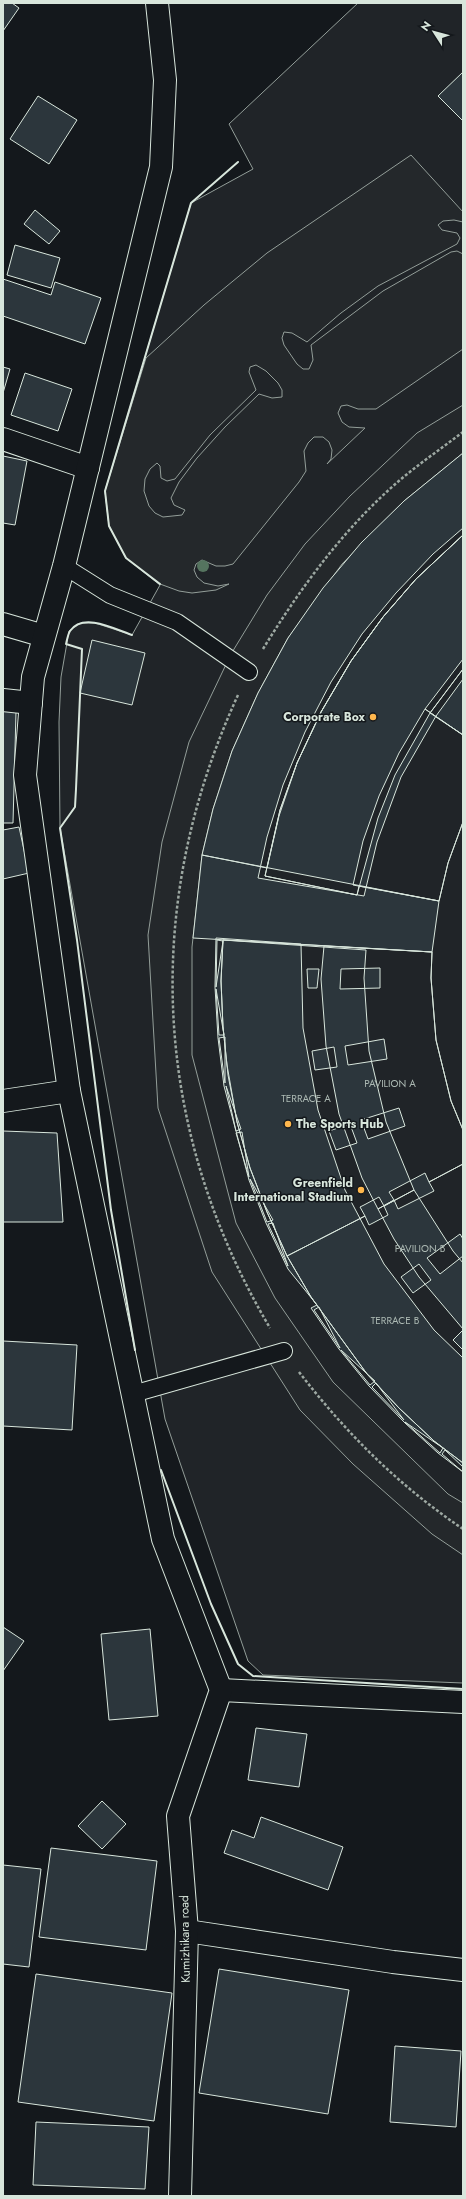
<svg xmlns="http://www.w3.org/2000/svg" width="466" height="2199" font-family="Jost,sans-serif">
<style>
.green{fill:#202428;stroke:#939e99}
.parking{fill:#24282b;stroke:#939e99;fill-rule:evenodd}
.building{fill:#2c363c;stroke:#d8e6dc;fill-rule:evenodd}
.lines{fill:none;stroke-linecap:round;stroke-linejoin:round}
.service-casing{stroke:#d8e6dc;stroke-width:18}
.minor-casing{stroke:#d8e6dc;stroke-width:24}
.tertiary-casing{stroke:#d8e6dc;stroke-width:24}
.path{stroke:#9da8a2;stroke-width:2.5;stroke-dasharray:3 2;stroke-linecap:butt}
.service{stroke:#14181c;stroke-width:16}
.minor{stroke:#14181c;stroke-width:22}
.tertiary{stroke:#14181c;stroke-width:22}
.wall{stroke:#d8e6dc;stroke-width:2}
.tree{fill:#55745f}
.poi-dot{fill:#ffb74d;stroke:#14181c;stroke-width:1.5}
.labels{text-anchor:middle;stroke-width:3;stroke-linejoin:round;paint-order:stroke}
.number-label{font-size:10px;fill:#adbab4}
.poi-label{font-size:12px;font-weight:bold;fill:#d8e6dc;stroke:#14181c;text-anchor:end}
.street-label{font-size:12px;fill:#d8e6dc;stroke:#14181c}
</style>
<rect width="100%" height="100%" fill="#14181c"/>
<path class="green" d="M358,3h105v1680l-200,-8 -15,-14 -83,-242 -105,-591 -1,-106 2,-45 8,-46 12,-8h14l37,12 28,-50 -34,-27 -17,-32 -4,-35 86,-288 62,-34 -24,-45z"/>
<path class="parking" d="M411,155l52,57v10l-9,-2 -11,1 -5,4 4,5 15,3 3,5 -3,6 -79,42 -37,27 -34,29 -15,-9 -8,-1 -2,6 2,7 13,19 6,5h6l4,-9 -2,-15 72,-54 68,-39 6,-1 6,3v95l-87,60h-18l-11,-4 -6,1 -3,7 4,9 7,5 16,1 -38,36 4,-5 1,-9 -3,-8 -6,-5h-9l-6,6 -4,8 2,20 -7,11 -66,82 -8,2h-9l-14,-6 -6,4 -2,6 3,7 7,6 14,3 11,-2 -13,6 -24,3 -13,-2 -19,-7 -34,-26 -17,-32 -4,-35 41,-133 58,-53 63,-52zM256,365l10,6 12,12 4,7v7l-10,1 -13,-4 -34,33 -28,31 -18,24 -8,16 3,7 11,5 -3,5 -19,2 -8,-4 -6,-7 -5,-15 1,-12 5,-10 7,-6 3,3 1,12 6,3 8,-2 35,-44 46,-45 -7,-18 1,-5z
M463,405v48l-59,48 -62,63 -54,74 -30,55 -26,58 -19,58 -11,46 -10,92v108l44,168 39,75 58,84 115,112 15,9v52l-31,-21 -79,-70 -53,-54 -88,-138 -54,-164 -10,-173 14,-93 27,-100 42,-88 36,-59 38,-51 45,-48 67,-63z"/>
<path class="building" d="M3,3h9l7,5 -16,23z
M463,72v49l-25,-25z
M38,96l39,24 -28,44 -39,-25z
M35,210l25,21 -11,13 -25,-20z
M15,245l45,13 -9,30 -44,-13z
M3,279l48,16 4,-13 46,16 -16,46 -82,-28z
M3,367l7,2 -7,24z
M25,373l47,16 -14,42 -47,-16z
M463,453v82l-47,44 -33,38 -32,44 -30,51 -24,51 -18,53 -12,52 -65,-13 11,-46 19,-58 26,-58 30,-55 35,-50 38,-45 43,-42z
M3,456l24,5 -12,64 -12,-2z
M463,528v151l-27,37 -35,61 -24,65 -13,54 -106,-18 9,-41 16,-52 22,-53 26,-50 31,-48 34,-41 37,-39z
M463,535v134l-33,44 -35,62 -17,43 -21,77 -92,-19 15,-66 17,-47 24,-51 30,-51 32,-44 33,-38z
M463,535v134l-33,44 33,22v87l-15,41 -9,38 -80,-15 -2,9 -92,-19 15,-66 17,-47 24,-51 30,-51 32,-44 33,-38z
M92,640l53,13 -13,52 -52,-12z
M463,659v76l-38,-26z
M425,709l38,26v87l-15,41 -9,38 -86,-16 10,-44 16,-45 20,-43z
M3,711l13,1 -3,111h-10z
M19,827l10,46 -26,6v-49z
M202,855l237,46 -7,51 -239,-14z
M216,938l85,6 2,84 15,82 27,80 39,74 50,66 29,28v109l-18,-17 -3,4 21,18 -25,-19 -33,-30 -36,-37 -30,-37 -28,-41 6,-3 -29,-36 -22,-46 -17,-43 -25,-94 -6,-48 -3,-51zM217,940l6,1 -7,46zM216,989l8,46h-5zM225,1037v46l-6,-45zM226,1086l15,43 -5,2zM242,1132l7,45 -13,-44zM250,1179l23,41 -6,2zM273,1223l15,43 -20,-42zM319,1307l21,41 -26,-38zM341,1350l34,31 -5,4zM376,1383l28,37 -32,-33zM405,1422l38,26 -3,5z
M223,940l143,10 -2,28 5,73 17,71 28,68 -30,16 -5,-9 -15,8 -4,2 5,9 -78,40 -20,-44 -17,-44 -13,-46 -10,-57 -4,-38 -2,-46zM307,969h12l-2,19h-9zM334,1047l3,20 -22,3 -3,-19zM350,1124l7,19 -21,7 -7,-19z
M223,940l209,12 -1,26 5,62 15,61 12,29v333l-29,-22 -35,-33 -32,-34 -56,-77 -24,-41 -20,-44 -17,-44 -13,-46 -9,-47 -5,-48 -2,-46z
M324,946l108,6 -1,26 5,62 15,61 12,29v34l-34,18 -4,-9 -36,19 5,8 -16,9 -16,-31 -23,-64 -13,-68 -5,-67zM380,968v20l-40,1 1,-20zM384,1039l3,20 -39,6 -3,-19zM399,1108l6,18 -37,13 -7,-19z
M3,1131l54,2 6,89h-60z
M463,1164v75l-3,-5 -33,24 13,16 23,-18v73l-44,-52 -25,-38 -16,-30 16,-9 4,9 36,-18 -5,-9z
M414,1190l39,61 10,12v67l-10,10 10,10v113l-29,-22 -35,-33 -32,-34 -56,-77 -24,-41 78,-40 4,9 4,-2 15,-8 -4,-9zM419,1264l12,16 -18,13 -12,-16z
M3,1341l74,4 -5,85 -69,-4z
M3,1627l21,14 -21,30z
M150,1629l8,87 -49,4 -8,-86z
M256,1728l51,6 -8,53 -51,-7z
M102,1801l24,23 -24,25 -24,-23z
M261,1817l82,30 -15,43 -104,-37 8,-23 22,8z
M51,1848l106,13 -11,89 -107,-13z
M3,1865l38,4 -12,98 -26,-3z
M219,1969l130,21 -21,124 -129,-21z
M36,1974l136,19 -18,128 -136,-19z
M395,2046l66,5 -5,76 -66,-5z
M36,2122l113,5 -4,62 -112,-4z"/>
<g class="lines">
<g class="service-casing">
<path id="service" d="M64,566l46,29 67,27 72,50
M133,1394l151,-43"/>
</g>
<g class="minor-casing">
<path id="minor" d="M3,439l85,29
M3,624l41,12
M3,700l28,3
M3,1101l66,-10
M221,1690l242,12
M187,1931l206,31 70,8"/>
</g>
<g class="tertiary-casing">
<path id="tertiary" d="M157,3l8,77 -4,87 -97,399 -31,111 -8,98 44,316 94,448 58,151 -43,126 9,115 -7,265"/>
</g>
<path class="path" d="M263,649c38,-62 82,-122 137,-169 20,-17 42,-32 63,-48
M238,695c-97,211 -86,433 32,633
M299,1372c48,62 99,113 164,157"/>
<use href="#service" class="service"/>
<use href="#minor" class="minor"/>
<use href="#tertiary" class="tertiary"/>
<path class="wall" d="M160,584l-34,-26 -17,-32 -4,-35 86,-288 47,-41
M132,635c-17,-6 -49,-23 -62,-4 -2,3 -3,9 -4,13l16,5 -6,140 -1,18 -15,21 17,112 34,270 24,140
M161,1470l50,134 27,60 15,12 210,13"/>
</g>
<circle class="tree" cx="203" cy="566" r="6"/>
<g class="poi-dot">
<circle cx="373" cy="717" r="4"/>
<circle cx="288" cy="1124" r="4"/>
<circle cx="361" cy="1190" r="4"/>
</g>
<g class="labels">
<g class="number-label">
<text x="390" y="1087">PAVILION A</text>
<text x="306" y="1102">TERRACE A</text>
<text x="420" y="1252">PAVILION B</text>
<text x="395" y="1324">TERRACE B</text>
</g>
<g class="poi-label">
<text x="365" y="721">Corporate Box</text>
<text x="296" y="1128" text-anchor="start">The Sports Hub</text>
<text x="353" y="1187">Greenfield<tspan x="353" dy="14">International Stadium</tspan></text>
</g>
<g class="street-label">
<text transform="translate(185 1939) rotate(-91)" y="4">Kumizhikara road</text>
</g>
</g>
<rect width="466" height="2199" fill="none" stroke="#d8e6dc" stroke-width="8"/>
<g transform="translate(434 32) rotate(306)" stroke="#14181c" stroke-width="3" paint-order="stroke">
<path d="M0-3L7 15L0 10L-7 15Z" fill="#d8e6dc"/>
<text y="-6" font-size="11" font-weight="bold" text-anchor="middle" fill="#d8e6dc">N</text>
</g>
</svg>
